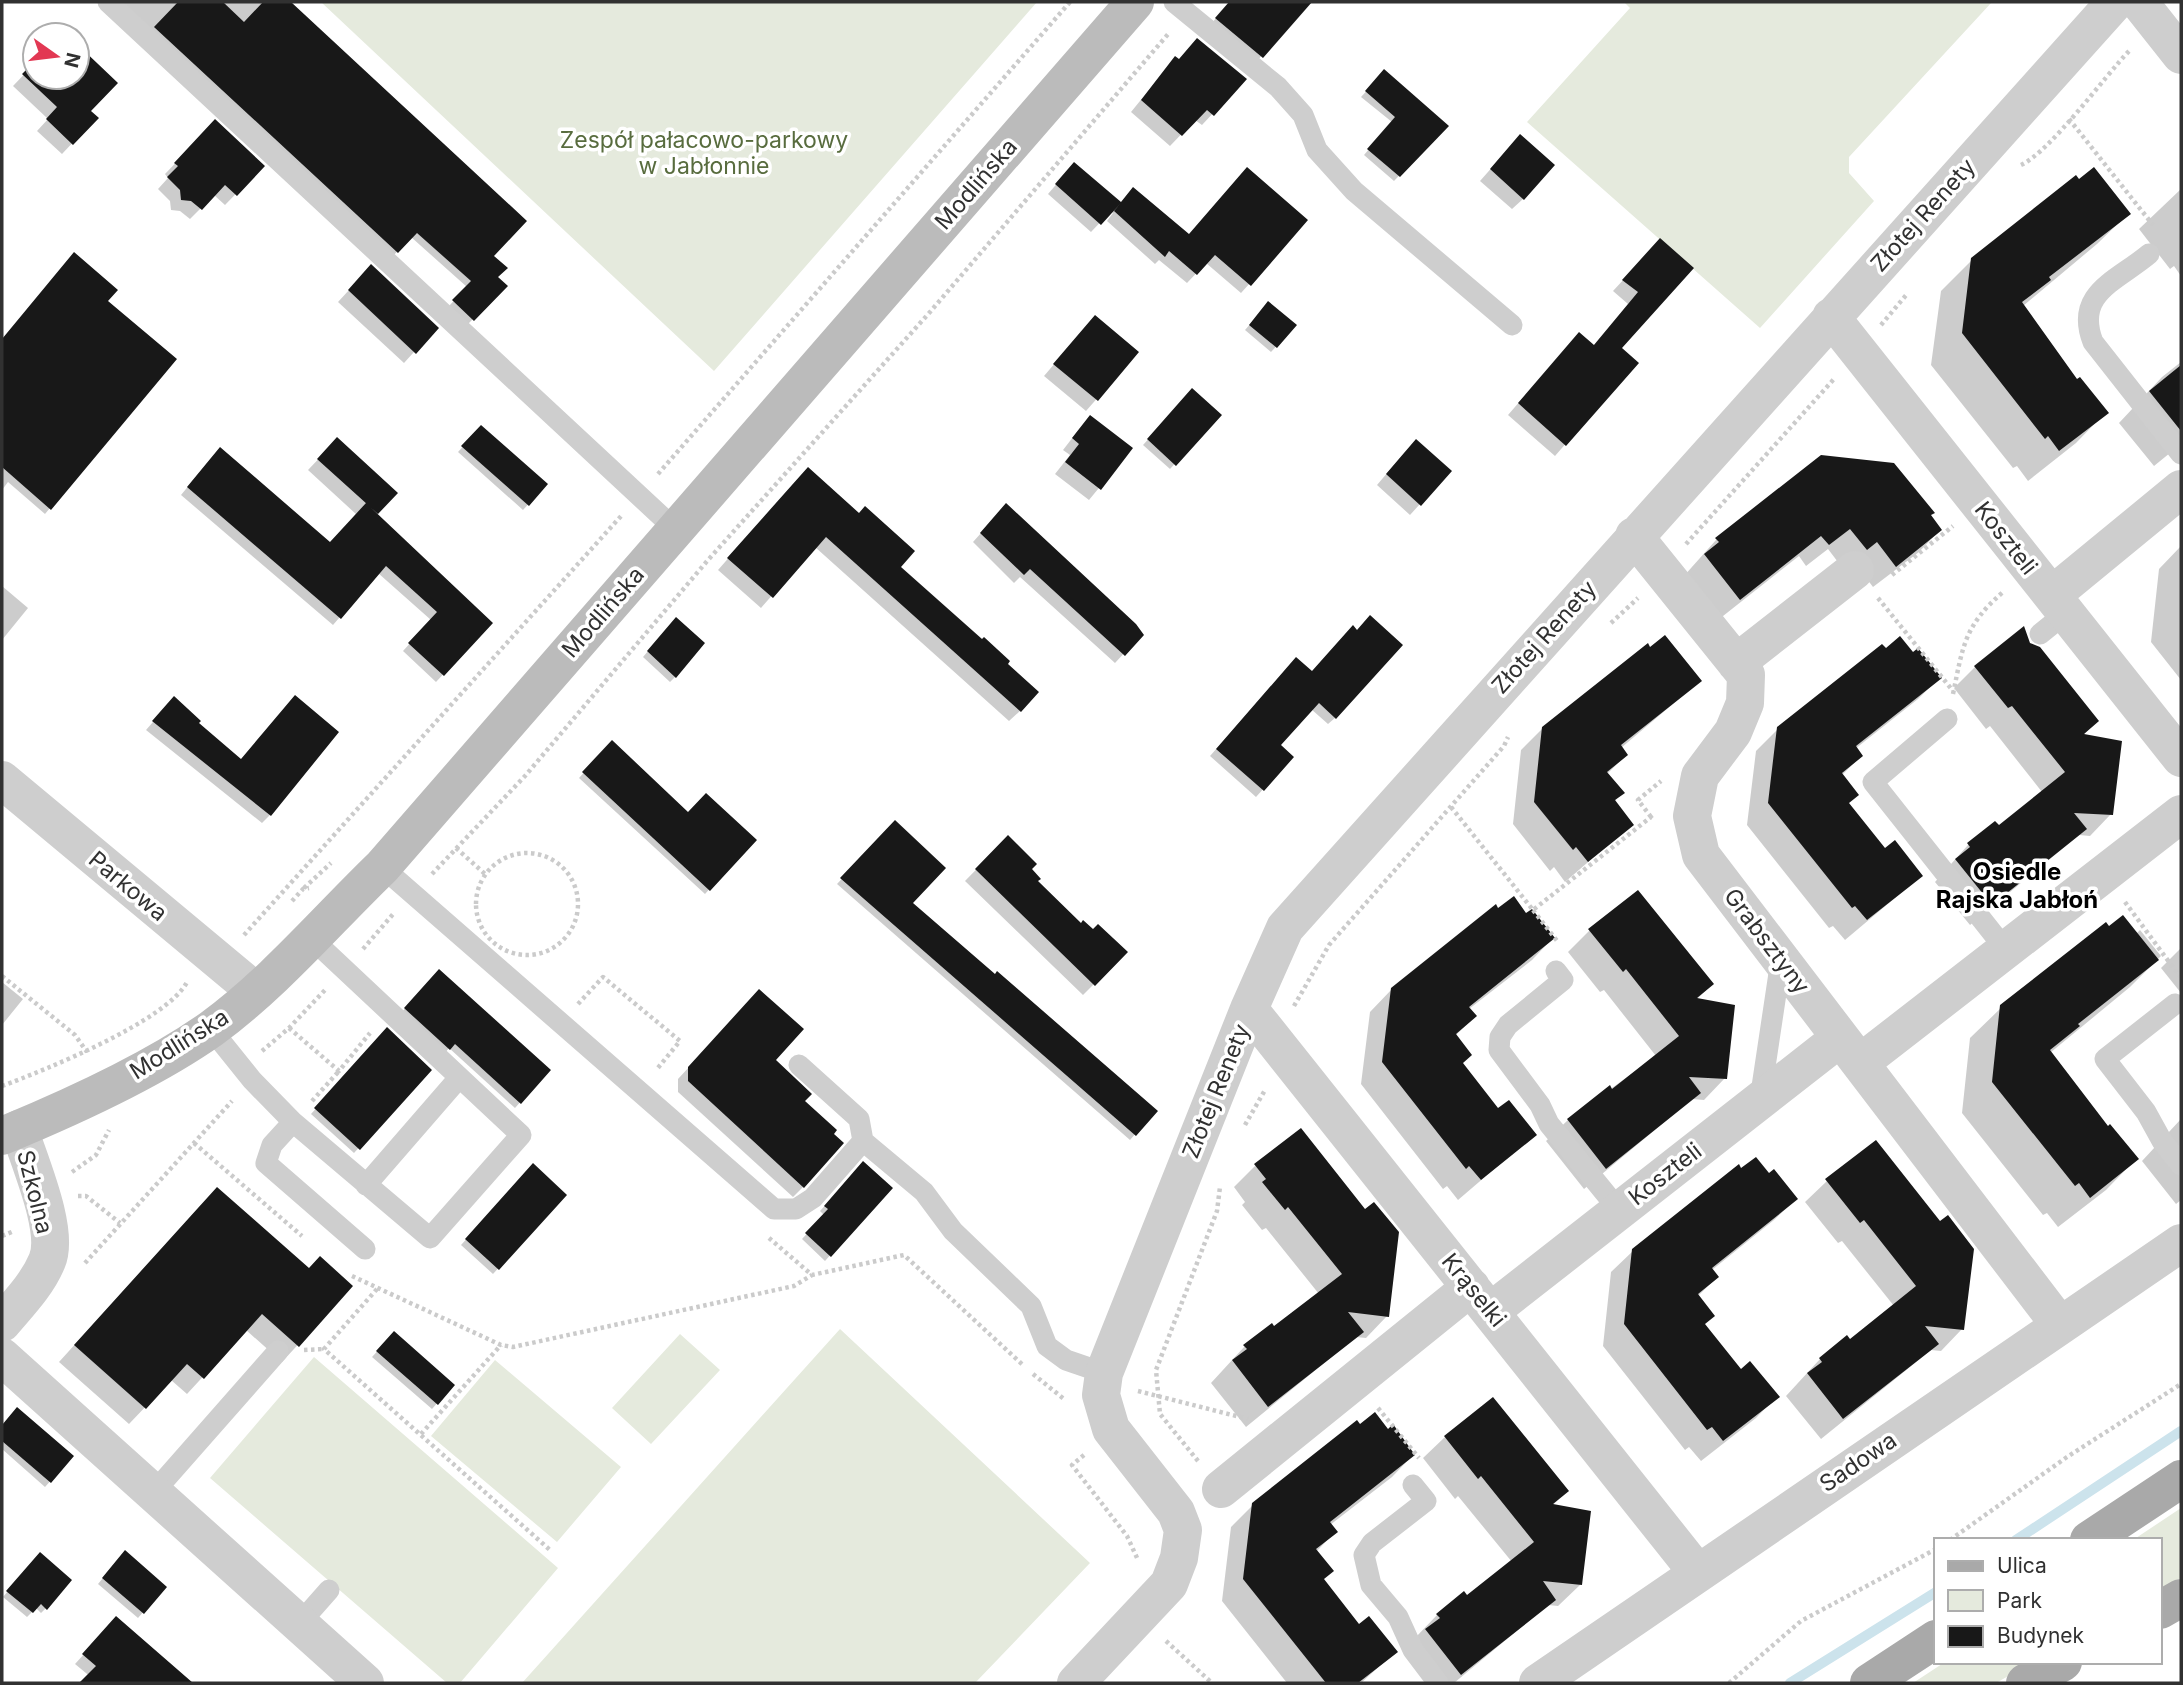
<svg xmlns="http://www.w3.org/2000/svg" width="2183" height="1685" font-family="Inter,sans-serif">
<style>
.green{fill:#e5eadd}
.shadow{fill:#0003}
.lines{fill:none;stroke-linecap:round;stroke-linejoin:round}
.stream{stroke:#cce3ec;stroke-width:10}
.building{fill:#181818}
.path{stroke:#cbcbcb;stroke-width:4.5;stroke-dasharray:3.5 3.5;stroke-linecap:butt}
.service{stroke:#cecece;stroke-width:21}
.minor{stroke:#cecece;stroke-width:38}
.secondary{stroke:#bbb;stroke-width:38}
.primary{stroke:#a9a9a9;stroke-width:38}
.labels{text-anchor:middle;stroke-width:7;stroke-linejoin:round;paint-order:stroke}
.park-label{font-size:23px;fill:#586c3e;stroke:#fff}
.street-label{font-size:23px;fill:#313131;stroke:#fff}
.neighbourhood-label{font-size:24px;font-weight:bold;fill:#000;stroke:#fff}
</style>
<rect width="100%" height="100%" fill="#fff"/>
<path class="green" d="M321,2h716l-323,369z
M1624,2h368l-143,155v16l25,28 -114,127 -233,-206 103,-114z
M840,1329l250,234 -115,120h-453z
M680,1334l40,36 -69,74 -39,-36z
M314,1357l244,211 -98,115h-13l-237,-205z
M495,1360l126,107 -64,75 -126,-106z
M2181,1508v70l-21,12v-50h-27z
M1945,1662h88l-37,21h-83z"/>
<path class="shadow" d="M114,2h174l236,220 -32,34 4,21 10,9 -38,38 -19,-18 18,-19 -56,-50 -19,20z
M1230,2h66l7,6 -46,53 -46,-37z
M77,47l11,64 8,7 -34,36 -25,-23 11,-12 -35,-33 22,-23v14h42z
M1175,58l70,21 -43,46 -7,-5 -25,26 -39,-34z
M1384,72l62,55 -52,54 -30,-26 28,-33 -31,-25z
M215,122l48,44 -38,39 -11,-10 -24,24 -10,-8 -9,-1 -1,-9 -12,-12 10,-11 -3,-4z
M1510,147l13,52 -11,10 -32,-28z
M1066,173l54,31 69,32 117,-15 -65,72 -35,-30 -19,20 -28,-23 -4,4 -48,-43 6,-8 -2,-2 -20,21 -43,-38z
M2181,189v87l-7,-10 -4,3 -31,-40z
M2128,214l-31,30 -74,62 54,76 29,30 -30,31 -48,38 -11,-15 -4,2 -82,-103 10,-74 31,-31z
M1660,240l-41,108 17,15 -81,93 -47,-41 61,-70 24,1 35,-42 -15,-13z
M69,259l37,42 68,58 -129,155 -37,-32 -6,8v-149z
M361,277l53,75 -10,11 -66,-61z
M1264,308l31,18 -24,26 -26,-22z
M1085,328l52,25 -51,58 -42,-35z
M2181,362v82l-27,22 -35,-43 43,-46z
M1192,391l27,24 -49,54 -27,-24z
M481,427l65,58 -23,25 -65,-58z
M1080,428l51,21 -42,51 -34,-26 15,-19 -7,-5z
M327,450l68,43 -20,21 116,109 -55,59 -33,-31 28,-31 -53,-47 -45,52 -152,-130 32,-39 117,88 27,-29 -49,-45z
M1405,452l15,52 -10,11 -33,-30z
M1822,457l107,59 11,14 -21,22 -46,35 -19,-25 -10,8 -16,-21 -22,17 -7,-10 -81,64 -35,-43 33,-37z
M797,480l208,184 15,47 -11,10 -194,-174 -54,61 -43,-38z
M998,514l143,121 -26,28 -95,-86 -6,6 -41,-41z
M2181,546v134l-30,-38 8,-73z
M2,586l26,22 -26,32z
M671,624l4,53 -5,5 -27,-25z
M2029,644l68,77 -15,15 29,78 -21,22 -11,-1 -109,90 -35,-43 33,-37 30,-18 44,-35 -52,-66 -4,3 -32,-41 21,-21z
M1885,650l28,5 26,23 -21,21 -63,50 6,7 -19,19 6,29 36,46 37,26 -76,64 -12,-14 -4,2 -82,-103 9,-74 22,-22z
M1289,666l46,52 -7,6 -17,-15 -32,37 13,11 -36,40 -46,-41z
M1700,681l-79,67 5,7 -19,19 15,19 -8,9 17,23 -66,57 -11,-15 -4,4 -37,-47 8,-74 22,-22z
M166,707l31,16 43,38 30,54 -8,8 -116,-93z
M612,742l76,72 66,26 -49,54 -126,-116z
M895,822l15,82 245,207 -25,29 -293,-256z
M1008,837l28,45 44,43 46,27 -43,43 -118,-114z
M1498,910l28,5 27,23 -21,22 -63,49 6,7 -20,20 6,28 37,47 36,24 -76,65 -11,-14 -4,3 -82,-105 9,-72 22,-23z
M2108,928l28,6 4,-4 21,26 -31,31 -80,66 58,76 28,30 -30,31 -48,37 -11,-14 -4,2 -81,-102 8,-75 32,-31z
M1590,930l122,54 -15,15 28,79 -21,22 -12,-1 -108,90 -38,-48 22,-21 88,-64 -52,-66 -4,2 -32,-40z
M2181,948v45l-20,-25z
M434,976l115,94 -34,38 -66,-60 -5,6 -43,-41z
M2,982l21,17 -21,26z
M749,1002l24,58 30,41v86l-10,10 -115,-105v-13z
M387,1030l43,40 -76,83 -43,-39z
M2181,1119v81l-5,4 -34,-43z
M1875,1143l87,186 -21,22 -10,-1 -110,89 -35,-43 34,-37 30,-18 44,-35 -52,-65 -4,2 -33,-41 22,-21z
M533,1166l32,29 -72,79 -32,-29z
M1255,1166l110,45 22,105 -21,22 -10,-1 -110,90 -35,-44 34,-37 29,-17 45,-35 -53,-66 -4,2 -20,-25 3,-3 -11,-15z
M859,1168l32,20 -66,73 -23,-22 22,-24 -4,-4z
M1741,1171l28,5 27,23 -22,21 -62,50 5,7 -20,20 7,28 37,46 36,25 -21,22 -55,43 -12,-14 -4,3 -82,-104 8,-74 23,-22z
M201,1205l108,65 42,17 -69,75 -36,-32 -59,64 -16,-14 -42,44 -70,-62z
M394,1333l59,52 -21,24 -60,-52z
M1493,1399l73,92 -14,15 28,79 -22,21 -10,-1 -94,78h-25l-13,-46 21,-22 30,-17 45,-36 -54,-66 -3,3 -32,-41 22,-21z
M17,1409l55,48 -27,30 -43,-38v-22z
M1360,1426l27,5 26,24 -21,22 -62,48 5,7 -19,20 6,28 37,47 36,25 -34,31h-74l-65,-82 9,-74 22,-22z
M120,1557l45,30 -27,31 -40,-34z
M35,1559l11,49 -5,5 -5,-5 -9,9 -24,-20z
M116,1619l74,64h-92l-23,-19z"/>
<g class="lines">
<path class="stream" d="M2016,1540l165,-109
M1790,1683l146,-91"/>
</g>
<path class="building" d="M178,2h45l21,20 19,-20h28l236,219 -33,35 14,12 -10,9 10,9 -34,35 -22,-21 19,-19 -54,-48 -19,20 -244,-226z
M1229,2h83l-49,56 -48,-40z
M1197,38l50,41 -33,37 -7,-6 -25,26 -41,-36 34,-44 4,3z
M77,44l41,39 -27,28 8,7 -26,27 -27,-26 11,-12 -35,-33 13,-13v16h42z
M1384,69l65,57 -49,51 -33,-28 28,-32 -30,-26z
M215,119l50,47 -28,30 -12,-11 -23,25 -11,-9 -10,-1 -1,-10 -13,-13 11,-11 -4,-3z
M1520,134l35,31 -31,35 -34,-31z
M1074,162l47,40 12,-15 56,47 58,-67 61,53 -57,66 -36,-31 -18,20 -28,-24 -4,6 -51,-46 6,-7 -19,21 -46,-41z
M2094,167l37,47 -82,63 2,3 -29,22 55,77 3,-2 29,36 -50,38 -11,-15 -3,3 -83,-106 9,-75 105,-83 3,4z
M1660,238l34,30 -72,80 17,15 -73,83 -48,-43 61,-71 15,13 44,-53 -16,-12z
M74,252l44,38 -10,11 69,58 -126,151 -49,-43v-128z
M371,264l68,64 -23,26 -68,-64z
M1268,301l29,24 -20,23 -28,-23z
M1095,315l44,37 -41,49 -45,-37z
M2181,365v66l-32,-40z
M1192,388l30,27 -46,51 -29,-27z
M1090,415l43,33 -32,42 -36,-28 14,-18 -7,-6z
M481,425l67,59 -19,22 -68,-60z
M337,437l61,56 -20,21 -61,-55z
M1416,439l36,32 -31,35 -35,-32z
M220,447l110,95 36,-39 127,120 -49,53 -36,-33 29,-31 -51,-46 -45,53 -154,-132z
M1821,455l73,8 41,50 -4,2 11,15 -46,37 -19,-25 -10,8 -17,-21 -21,16 -8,-9 -81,64 -36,-46 15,-12 -4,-4z
M808,467l51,46 6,-7 50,45 -14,16 81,72 2,-2 26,24 -2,3 31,28 -18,20 -195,-175 -53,61 -46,-40z
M1006,503l130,121 8,11 -19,21 -95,-87 -6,6 -44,-42z
M1370,615l33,30 -67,74 -17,-16 -38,42 13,12 -30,34 -48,-42 80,-92 16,14 41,-46 4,5z
M676,617l29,26 -29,35 -29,-27z
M2024,626l6,17 10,4 59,74 -15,13 38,7 -9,74 -39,-2 13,16 -95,76 -37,-46 15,-12 -3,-4 28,-22 4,4 66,-53 -53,-66 -4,2 -34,-42z
M1665,635l37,46 -81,64 7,10 -21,17 18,21 -10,7 19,25 -46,37 -12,-15 -3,3 -39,-48 8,-75 106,-84 2,4z
M1900,636l13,16 5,-4 24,30 -86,68 7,10 -21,17 17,22 -10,8 36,45 10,-8 28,36 -56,44 -12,-14 -3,2 -84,-105 9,-76 105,-83 4,4z
M295,695l44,37 -68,84 -119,-95 22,-25 27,25 -2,2 42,36z
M612,740l76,72 18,-19 51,47 -47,51 -128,-119z
M895,820l51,48 -33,35 82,71 2,-3 161,140 -22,25 -296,-258z
M1008,835l29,29 -5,5 9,10 -3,2 43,42 2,-3 10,9 5,-5 30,28 -33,34 -120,-117z
M1638,890l76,94 -17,14 38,7 -8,74 -38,-2 12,16 -95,76 -39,-50 43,-34 2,4 67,-53 -53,-67 -3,3 -35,-43z
M1514,896l12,17 6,-4 23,29 -86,69 8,9 -21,18 16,21 -9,8 35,45 11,-8 28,35 -56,45 -12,-14 -3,3 -84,-107 9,-74 105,-84 2,4z
M2123,915l36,45 -81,64 2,2 -30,24 58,76 2,-2 29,35 -49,39 -11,-15 -4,3 -83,-104 8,-77 106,-83 3,4z
M439,969l112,101 -30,34 -66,-60 -5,6 -46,-42z
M759,989l45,40 -28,31 36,34 -7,7 32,29 -3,4 10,9 -40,45 -116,-107v-14z
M387,1027l45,43 -72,80 -46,-42z
M1301,1128l64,81 9,-7 25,30 -10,85 -41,-5 16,20 -96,75 -36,-47 15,-11 -4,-4 29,-22 2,3 68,-52 -54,-67 -3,3 -23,-28 4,-3 -12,-15z
M1876,1140l64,81 8,-6 26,34 -10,81 -39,-4 14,18 -96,75 -36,-46 15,-11 -3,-4 28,-23 3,4 66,-53 -52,-66 -4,3 -35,-44z
M1756,1157l13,16 5,-4 24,30 -86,69 7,9 -21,17 17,22 -10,8 36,45 9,-8 30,36 -57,44 -11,-14 -5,3 -83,-106 8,-75 107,-85 2,4z
M863,1161l30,27 -62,69 -26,-24 23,-24 -4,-3z
M533,1163l34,32 -68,75 -34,-31z
M217,1187l92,81 11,-12 33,30 -54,61 -37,-33 -58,65 -17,-15 -41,45 -72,-64z
M394,1331l61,54 -17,20 -62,-54z
M1493,1397l76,94 -16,13 38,7 -9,74 -39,-4 13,19 -95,75 -36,-46 15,-11 -4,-4 28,-23 3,4 67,-53 -53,-66 -3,3 -34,-43z
M17,1407l57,49 -23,27 -49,-42v-16z
M1375,1412l13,17 5,-5 22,31 -85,67 8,10 -22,17 18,22 -10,8 35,45 10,-8 29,36 -40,31h-32l-83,-104 9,-76 105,-83 3,4z
M125,1550l42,37 -23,27 -42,-36z
M40,1552l32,28 -25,30 -6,-6 -8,9 -27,-22z
M116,1616l77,67h-114l17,-17 -14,-12z"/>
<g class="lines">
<path class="path" d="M2069,119l84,106
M2021,165c30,-14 83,-88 109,-115
M1881,325l26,-31
M658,474l412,-472
M1686,544l148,-165
M1892,575l61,-49
M1878,598l75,93
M1611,623l27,-25
M1953,694c10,-48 11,-68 50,-102
M1451,807l82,103 118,-93 3,4
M1651,817l-13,-17 23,-19
M456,848l29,26
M476 904a51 51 0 1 1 102 0a51 51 0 1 1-102 0Z
M432,874l93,-98 183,-216 222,-248 239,-279
M304,888l27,-25
M292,901l11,-12 6,-1
M2125,902l55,75
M1533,910l25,32
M244,935l378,-420
M363,949l31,-36
M2,976l73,59 12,17
M578,1004l25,-27 77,64 -23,28
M1294,1006l35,-61 175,-199 4,-9
M289,1028l50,43 31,-38
M262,1051l27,-23 37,-39
M2,1086c43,-16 165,-65 185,-104
M312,1101l27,-30
M1245,1125l20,-35
M194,1143l108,93
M72,1172l24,-17 13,-25
M78,1196h8l34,27
M2,1236l12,-5
M769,1238l43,37 92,-20 120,111
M85,1263l147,-162
M352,1276l149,69 12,2 281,-61 18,-11
M377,1289l-53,60 226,201
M304,1350l20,-1
M1033,1374l31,25
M1138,1391l110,28
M1378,1408l41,50
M421,1434l80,-89
M1084,1455l-12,10 55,71 11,24
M1198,1461l-38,-47 -4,-44 61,-159 3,-24
M1950,1540l117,-83 114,-73
M1166,1641l46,42
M1729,1683l72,-62 135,-72"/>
<path class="service" d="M108,2l567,527
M1174,2l104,85 25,28 14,35 37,41 158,134
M2149,254c-32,27 -75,39 -56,88l88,112
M2040,634l26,-21
M1947,719l-74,63 133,168
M382,867l392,342h22l17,-11 50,-57
M1556,971l7,9 -55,45 -8,12 -1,13 41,55 9,19 70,86
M2175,1004l-70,55 41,53 16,29 19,24
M211,1029l41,51 41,42 137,116 91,-103 -210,-197
M799,1065l60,54 4,22 61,51 29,39 78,75 16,40 19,14 38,13
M1760,1100l21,-140
M293,1122l-21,23 -6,18 99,86
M366,1185l92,-106
M1413,1485l13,16 -54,42 -8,12 7,30 27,32 15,33 25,33
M153,1493l125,-142
M299,1624l30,-34"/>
<path class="minor" d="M2139,2l42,53
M1831,317l350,441
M1634,536l112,139 -1,28 -12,29 -33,44 -8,40 9,39 358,469
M2052,595l129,-106
M1736,663l119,-93
M2,780l253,211
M1249,1009l448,563
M1860,1063l321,-249
M1491,1311l349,-273
M2,1323c16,-19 35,-38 45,-62 13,-30 -18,-100 -28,-132
M2,1357l363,326
M1221,1489l250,-202
M1076,1683l93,-99 10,-26 4,-28 -7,-18 -65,-83 -10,-34 3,-22 145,-364 36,-81 830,-926
M1538,1683l643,-440"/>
<path class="secondary" d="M2,1136c68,-28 148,-64 209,-107 63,-46 115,-108 171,-162l753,-865"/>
<path class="primary" d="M2089,1540l92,-61
M2160,1610l21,-12
M1869,1683l67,-44
M2025,1683l38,-21"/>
</g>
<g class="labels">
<g class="park-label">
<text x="704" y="148">Zespół pałacowo-parkowy<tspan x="704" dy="26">w Jabłonnie</tspan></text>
</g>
<g class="street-label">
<text transform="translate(976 184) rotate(-49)" y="8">Modlińska</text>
<text transform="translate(1923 215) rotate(-48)" y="8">Złotej Renety</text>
<text transform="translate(2006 538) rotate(52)" y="8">Koszteli</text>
<text transform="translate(603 612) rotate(-49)" y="8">Modlińska</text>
<text transform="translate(1544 637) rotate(-48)" y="8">Złotej Renety</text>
<text transform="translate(128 886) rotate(40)" y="8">Parkowa</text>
<text transform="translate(1767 941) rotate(53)" y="8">Grabsztyny</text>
<text transform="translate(179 1044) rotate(-32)" y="8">Modlińska</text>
<text transform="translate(1216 1091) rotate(-68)" y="8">Złotej Renety</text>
<text transform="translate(1665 1174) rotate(-38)" y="8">Koszteli</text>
<text transform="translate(35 1192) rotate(76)" y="8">Szkolna</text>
<text transform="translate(1474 1290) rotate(51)" y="8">Krąselki</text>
<text transform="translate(1858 1462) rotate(-34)" y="8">Sadowa</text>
</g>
<g class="neighbourhood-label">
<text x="2017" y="880">Osiedle<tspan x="2017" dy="28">Rajska Jabłoń</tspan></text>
</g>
</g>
<rect width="2183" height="1685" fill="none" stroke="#313131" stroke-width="7"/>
<rect x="1934" y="1538" width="228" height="126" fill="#ffffff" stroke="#adadad" stroke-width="2"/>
<rect x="1948" y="1561" width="35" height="10" fill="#a9a9a9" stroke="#adadad" stroke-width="2"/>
<text x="1997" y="1573" font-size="21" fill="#313131">Ulica</text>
<rect x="1948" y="1590" width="35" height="21" fill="#e5eadd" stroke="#adadad" stroke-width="2"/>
<text x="1997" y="1608" font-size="21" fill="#313131">Park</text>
<rect x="1948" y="1626" width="35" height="21" fill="#181818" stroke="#adadad" stroke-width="2"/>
<text x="1997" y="1643" font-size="21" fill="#313131">Budynek</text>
<g transform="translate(56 56) rotate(104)"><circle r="33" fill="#ffffff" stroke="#adadad" stroke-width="2"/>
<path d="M0-5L12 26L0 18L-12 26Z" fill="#e23853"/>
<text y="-10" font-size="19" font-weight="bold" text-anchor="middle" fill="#313131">N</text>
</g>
</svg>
